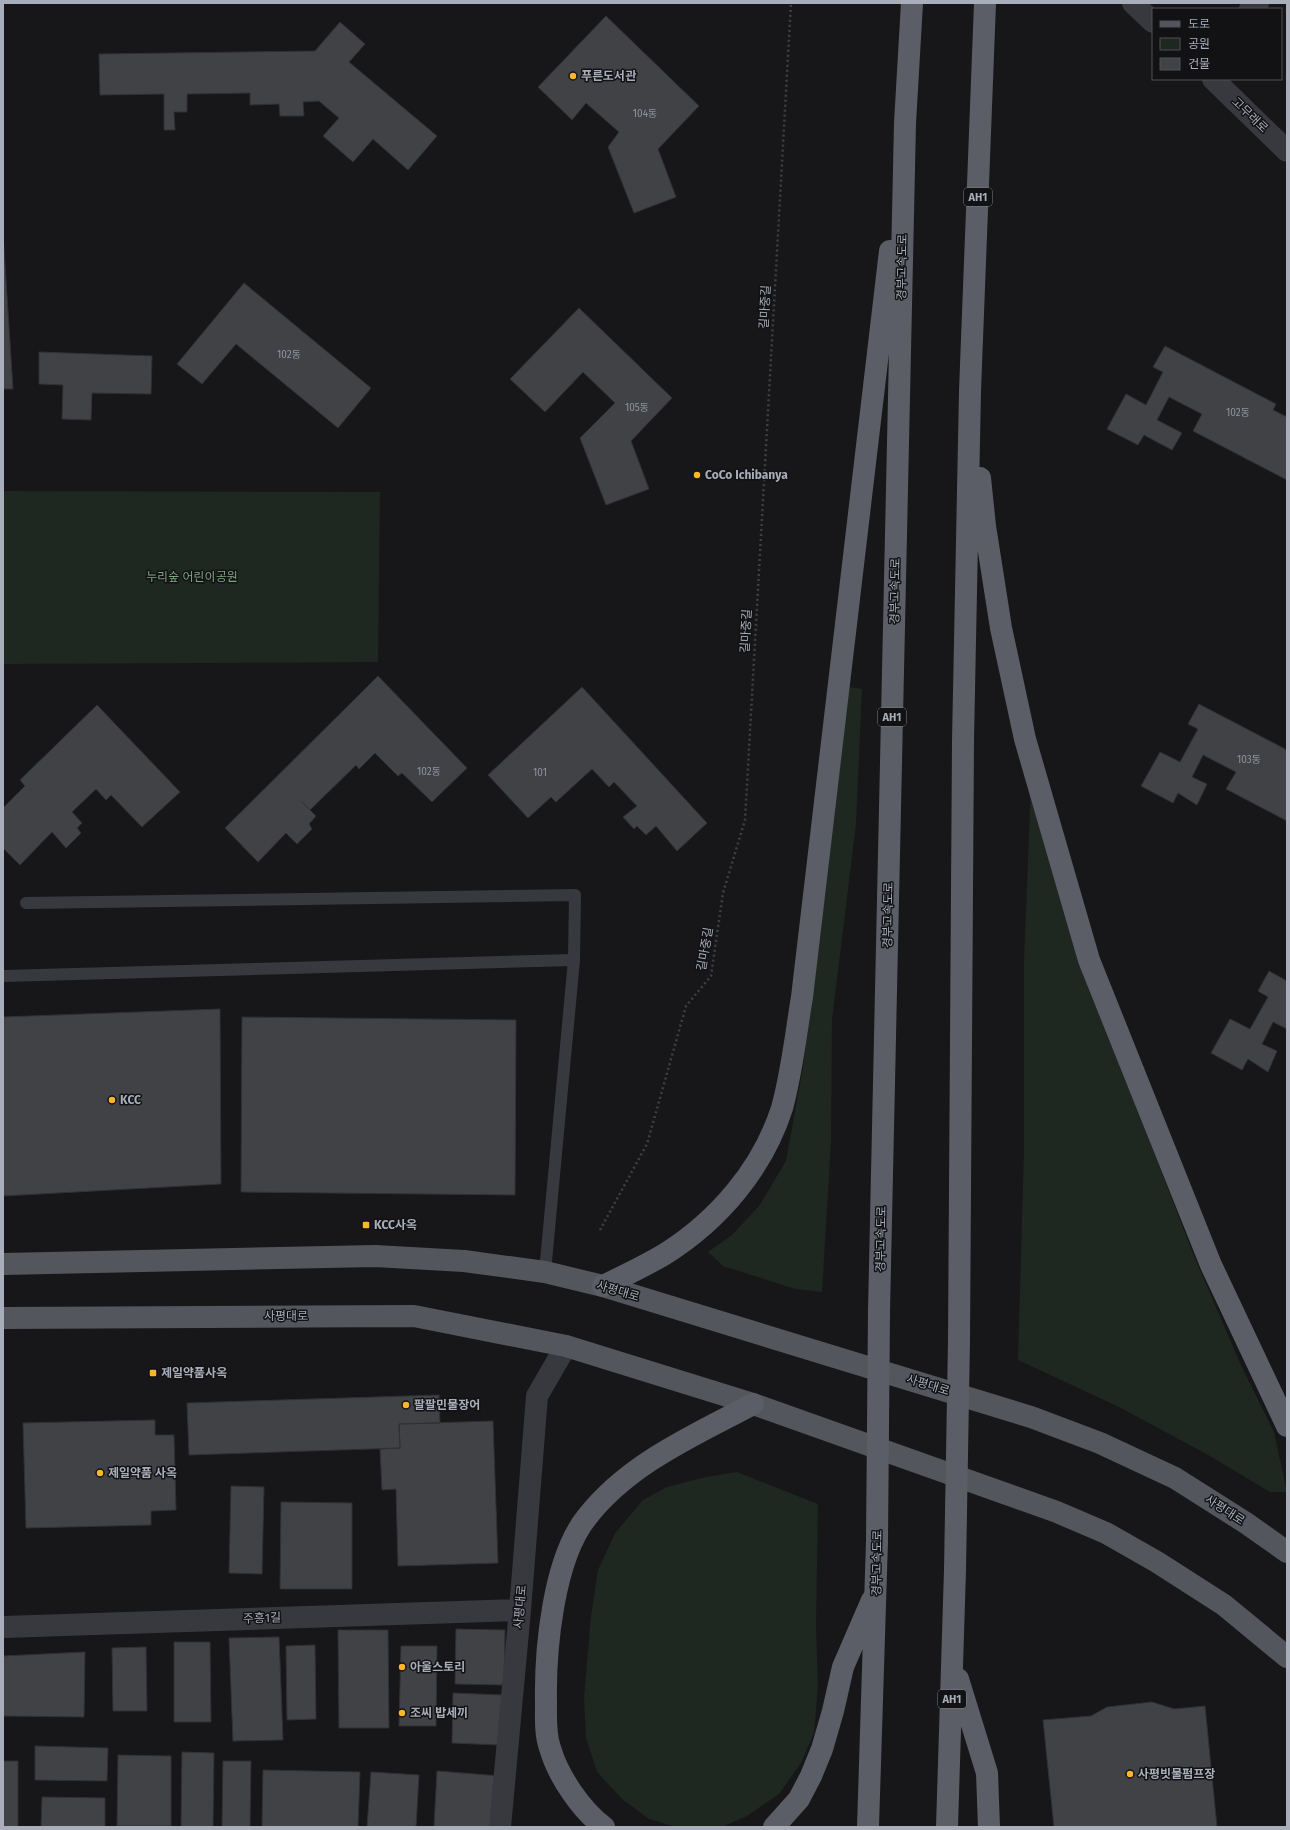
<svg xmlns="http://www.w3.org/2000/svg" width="1290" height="1830" font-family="'Fira Sans','Noto Sans KR',sans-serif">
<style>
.green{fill:#1e2720}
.building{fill:#414246;stroke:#313135}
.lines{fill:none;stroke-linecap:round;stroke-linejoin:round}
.path{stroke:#3e4045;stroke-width:2.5;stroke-dasharray:2 3;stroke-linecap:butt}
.service{stroke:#38393e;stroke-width:12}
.minor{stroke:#38393e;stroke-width:22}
.tertiary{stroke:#38393e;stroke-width:22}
.primary{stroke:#53565d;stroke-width:22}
.trunk{stroke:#5b5e66;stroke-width:22}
.trunk-bridge{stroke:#5b5e66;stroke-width:22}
.poi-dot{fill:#fbb52d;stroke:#121214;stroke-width:1.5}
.labels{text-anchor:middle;stroke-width:3;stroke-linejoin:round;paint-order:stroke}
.number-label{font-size:10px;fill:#8e939d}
.shield{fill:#121214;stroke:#7b7f88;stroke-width:1}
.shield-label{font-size:11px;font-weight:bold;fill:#a8aeba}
.poi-label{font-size:12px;font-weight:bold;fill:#a8aeba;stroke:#121214;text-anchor:start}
.street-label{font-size:12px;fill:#a8aeba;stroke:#121214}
.park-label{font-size:12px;fill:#7ea581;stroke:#121214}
</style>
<rect width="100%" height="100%" fill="#171719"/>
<path class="green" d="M3,491l377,1 -2,170 -375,2z
M849,687l13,2 -6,135 -24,196 -1,122 -9,150 -27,-3 -72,-23 -15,-14 24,-17 27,-29 27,-45 18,-100z
M1031,783l113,344 50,129 47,109 33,67 13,60h-17l-60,-36 -91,-49 -101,-47 6,-210v-190z
M737,1472l81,32 -2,124 2,59 -4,46 -13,30 -22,31 -32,22 -25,11h-46l-27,-8 -27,-20 -25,-27 -11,-34 -2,-41 7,-81 7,-46 17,-37 28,-33 24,-13 39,-10z"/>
<path class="building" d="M606,16l93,90 -41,43 18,48 -42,16 -26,-66 11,-15 -33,-29 -14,17 -34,-33z
M340,22l25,22 -16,18 88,74 -29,34 -35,-31 -20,23 -30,-26 16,-18 -20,-17 -16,1 1,14h-24l-1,-12 -29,1v-12l-63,1v18h-13l1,18h-11v-36l-64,1 -1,-41 216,-3z
M3,233l10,156h-10z
M244,283l127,105 -33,40 -102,-84 -34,40 -25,-20z
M579,308l93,90 -41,43 18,48 -43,16 -26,-67 35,-35 -32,-31 -38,40 -35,-33z
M1165,346l111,58 -3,6 14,7v63l-94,-49 9,-17 -33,-17 -12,23 25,13 -10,17 -28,-15 -6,10 -31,-16 19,-35 20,11 17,-33 -10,-5z
M39,352l113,4 -1,38 -59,-1 -1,27 -29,-1 1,-34 -24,-1z
M378,676l89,92 -35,34 -30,-29 -4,3 -23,-23 -16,16 -3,-4 -46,45 -9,-9 15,15 -7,8 3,5 -15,15 -11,-11 -28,29 -33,-34z
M582,687l125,136 -30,28 -21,-25 -10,9 -9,-9 -3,3 -11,-12 14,-11 -23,-24 -5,5 -17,-18 -36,33 -5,-5 -23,21 -40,-43z
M1199,704l88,46v71l-61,-32 10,-17 -33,-17 -11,22 15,7 -10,21 -19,-12 -5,10 -32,-17 19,-34 20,10 18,-33 -10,-5z
M97,705l83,87 -38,35 -31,-32 -5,5 -10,-11 -24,23 10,11 -5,5 4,5 -15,15 -14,-16 -32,33 -17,-17v-40l22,-22 -5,-6z
M1269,971l18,10v48l-14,-7 -11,22 15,7 -9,21 -20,-13 -6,11 -31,-17 19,-34 20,10 18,-32 -10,-6z
M220,1009l1,175 -218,12v-179z
M242,1017l274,3 -1,175 -274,-3z
M439,1395l1,28 -41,1 1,24 -211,7 -2,-52z
M155,1420v15h19l2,75 -25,1v14l-125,3 -3,-105z
M493,1421l5,142 -100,3 -2,-77 -14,1 -2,-41 20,-1 -1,-24z
M231,1486l33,1 -2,87 -33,-1z
M281,1502l71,1v86h-72z
M456,1629l49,1 -1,55 -49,-1z
M338,1630h50l1,98h-50z
M279,1637l4,103 -50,1 -4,-103z
M174,1642h36l1,80h-37z
M315,1645l1,74 -29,1 -1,-74z
M401,1646h36l-1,80h-37z
M146,1647l1,64h-34l-1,-63z
M85,1652l-1,65 -81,-1v-60z
M453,1693l49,2 -2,50 -48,-2z
M1152,1702l22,7 31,-3 12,121h-163l-11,-107 48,-4 16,-9z
M35,1746l73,2 -1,33 -72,-1z
M182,1752l32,1 -1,74h-32z
M118,1755l53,1v70h-54z
M3,1761h15v66h-15z
M223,1761h28l-1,66h-28z
M263,1770l97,2 -2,55h-96z
M437,1771l63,5 -3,51h-63z
M371,1772l48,3 -3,52h-49z
M42,1797l63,1v29h-64z"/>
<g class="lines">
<path class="path" d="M600,1230l47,-86 39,-138 25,-30 12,-83 22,-73 46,-817"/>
<path class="service" d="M3,976l571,-16 1,-65 -549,8
M545,1272l29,-312"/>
<path class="minor" d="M1250,9l8,-6
M3,1627l517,-17
M500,1827l20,-217 17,-214 29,-50"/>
<path class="tertiary" d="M1133,3l20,19
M1213,79l74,72"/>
<path class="primary" d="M3,1264l372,-8 89,5 81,11 58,14 428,131 69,26 75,35 71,45 41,29
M3,1318l411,-2 152,30 187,58 304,108 49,21 51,29 67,43 63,52"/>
<path class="trunk" d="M980,478l5,48 16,102 24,111 64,221 122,305 76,161
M603,1286c21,-10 42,-20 62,-32 54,-34 98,-86 117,-146 10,-36 14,-75 20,-111l88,-746
M879,1311l26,-1188 7,-120
M959,1340l4,-599 7,-350 15,-388
M958,1679l29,94 2,54
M604,1827c-23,-17 -46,-51 -54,-79 -5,-14 -4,-30 -4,-45 -1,-53 7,-144 41,-186 42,-54 108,-82 166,-113
M774,1827l25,-28 12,-23 11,-27 11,-38 10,-44 29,-67
M868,1827l9,-286
M947,1827l8,-257"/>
<path class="trunk-bridge" d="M877,1541l2,-230
M955,1570l4,-230"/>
</g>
<g class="poi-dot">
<circle cx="573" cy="76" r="4"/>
<circle cx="697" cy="475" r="4"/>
<circle cx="112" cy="1100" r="4"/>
<rect x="362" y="1221" width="8" height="8" rx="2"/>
<rect x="149" y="1369" width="8" height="8" rx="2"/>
<circle cx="406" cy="1405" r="4"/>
<circle cx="100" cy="1473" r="4"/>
<circle cx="402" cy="1667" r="4"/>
<circle cx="402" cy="1713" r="4"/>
<circle cx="1130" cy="1774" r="4"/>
</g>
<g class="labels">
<g class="number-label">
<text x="645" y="117">104동</text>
<text x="289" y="358">102동</text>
<text x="637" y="411">105동</text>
<text x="1238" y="416">102동</text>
<text x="1249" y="763">103동</text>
<text x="429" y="775">102동</text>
<text x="540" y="776">101</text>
</g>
<g class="shield">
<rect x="964" y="188" width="28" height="18" rx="3"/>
<rect x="878" y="708" width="28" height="18" rx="3"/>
<rect x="938" y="1690" width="28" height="18" rx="3"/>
</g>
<g class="shield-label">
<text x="978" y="201">AH1</text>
<text x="892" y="721">AH1</text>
<text x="952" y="1703">AH1</text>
</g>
<g class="poi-label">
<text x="581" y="80">푸른도서관</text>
<text x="705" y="479">CoCo Ichibanya</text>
<text x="120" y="1104">KCC</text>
<text x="374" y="1229">KCC사옥</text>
<text x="161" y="1377">제일약품사옥</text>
<text x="414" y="1409">팔팔민물장어</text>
<text x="108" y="1477">제일약품 사옥</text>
<text x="410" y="1671">아울스토리</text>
<text x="410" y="1717">조씨 밥세끼</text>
<text x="1138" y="1778">사평빗물펌프장</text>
</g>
<g class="street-label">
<text transform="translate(1250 115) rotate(44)" y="4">고무래로</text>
<text transform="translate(902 267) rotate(-89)" y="4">경부고속도로</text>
<text transform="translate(765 307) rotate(-87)" y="4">길마중길</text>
<text transform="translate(895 591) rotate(-89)" y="4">경부고속도로</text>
<text transform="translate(746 631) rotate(-87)" y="4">길마중길</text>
<text transform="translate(888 915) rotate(-89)" y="4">경부고속도로</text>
<text transform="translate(705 949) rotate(-80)" y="4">길마중길</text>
<text transform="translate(881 1239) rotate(-89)" y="4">경부고속도로</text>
<text transform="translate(618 1291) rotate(16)" y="4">사평대로</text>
<text x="286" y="1320">사평대로</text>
<text transform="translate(928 1385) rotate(17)" y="4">사평대로</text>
<text transform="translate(1225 1510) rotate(33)" y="4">사평대로</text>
<text transform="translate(877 1563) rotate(-89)" y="4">경부고속도로</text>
<text transform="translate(520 1607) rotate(-85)" y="4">사평대로</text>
<text transform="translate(262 1618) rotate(-2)" y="4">주흥1길</text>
</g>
<g class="park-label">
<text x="192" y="581">누리숲 어린이공원</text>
</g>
</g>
<rect width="1290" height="1830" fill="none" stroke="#a8aeba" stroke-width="8"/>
<rect x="1152" y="8" width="130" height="72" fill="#121214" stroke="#4e5056"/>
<rect x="1160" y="21" width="20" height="6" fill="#53565d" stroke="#4e5056"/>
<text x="1188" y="28" font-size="12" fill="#a8aeba">도로</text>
<rect x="1160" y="38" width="20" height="12" fill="#1e2720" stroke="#4e5056"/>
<text x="1188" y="48" font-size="12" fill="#a8aeba">공원</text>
<rect x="1160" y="58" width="20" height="12" fill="#414246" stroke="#4e5056"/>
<text x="1188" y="68" font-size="12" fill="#a8aeba">건물</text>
</svg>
